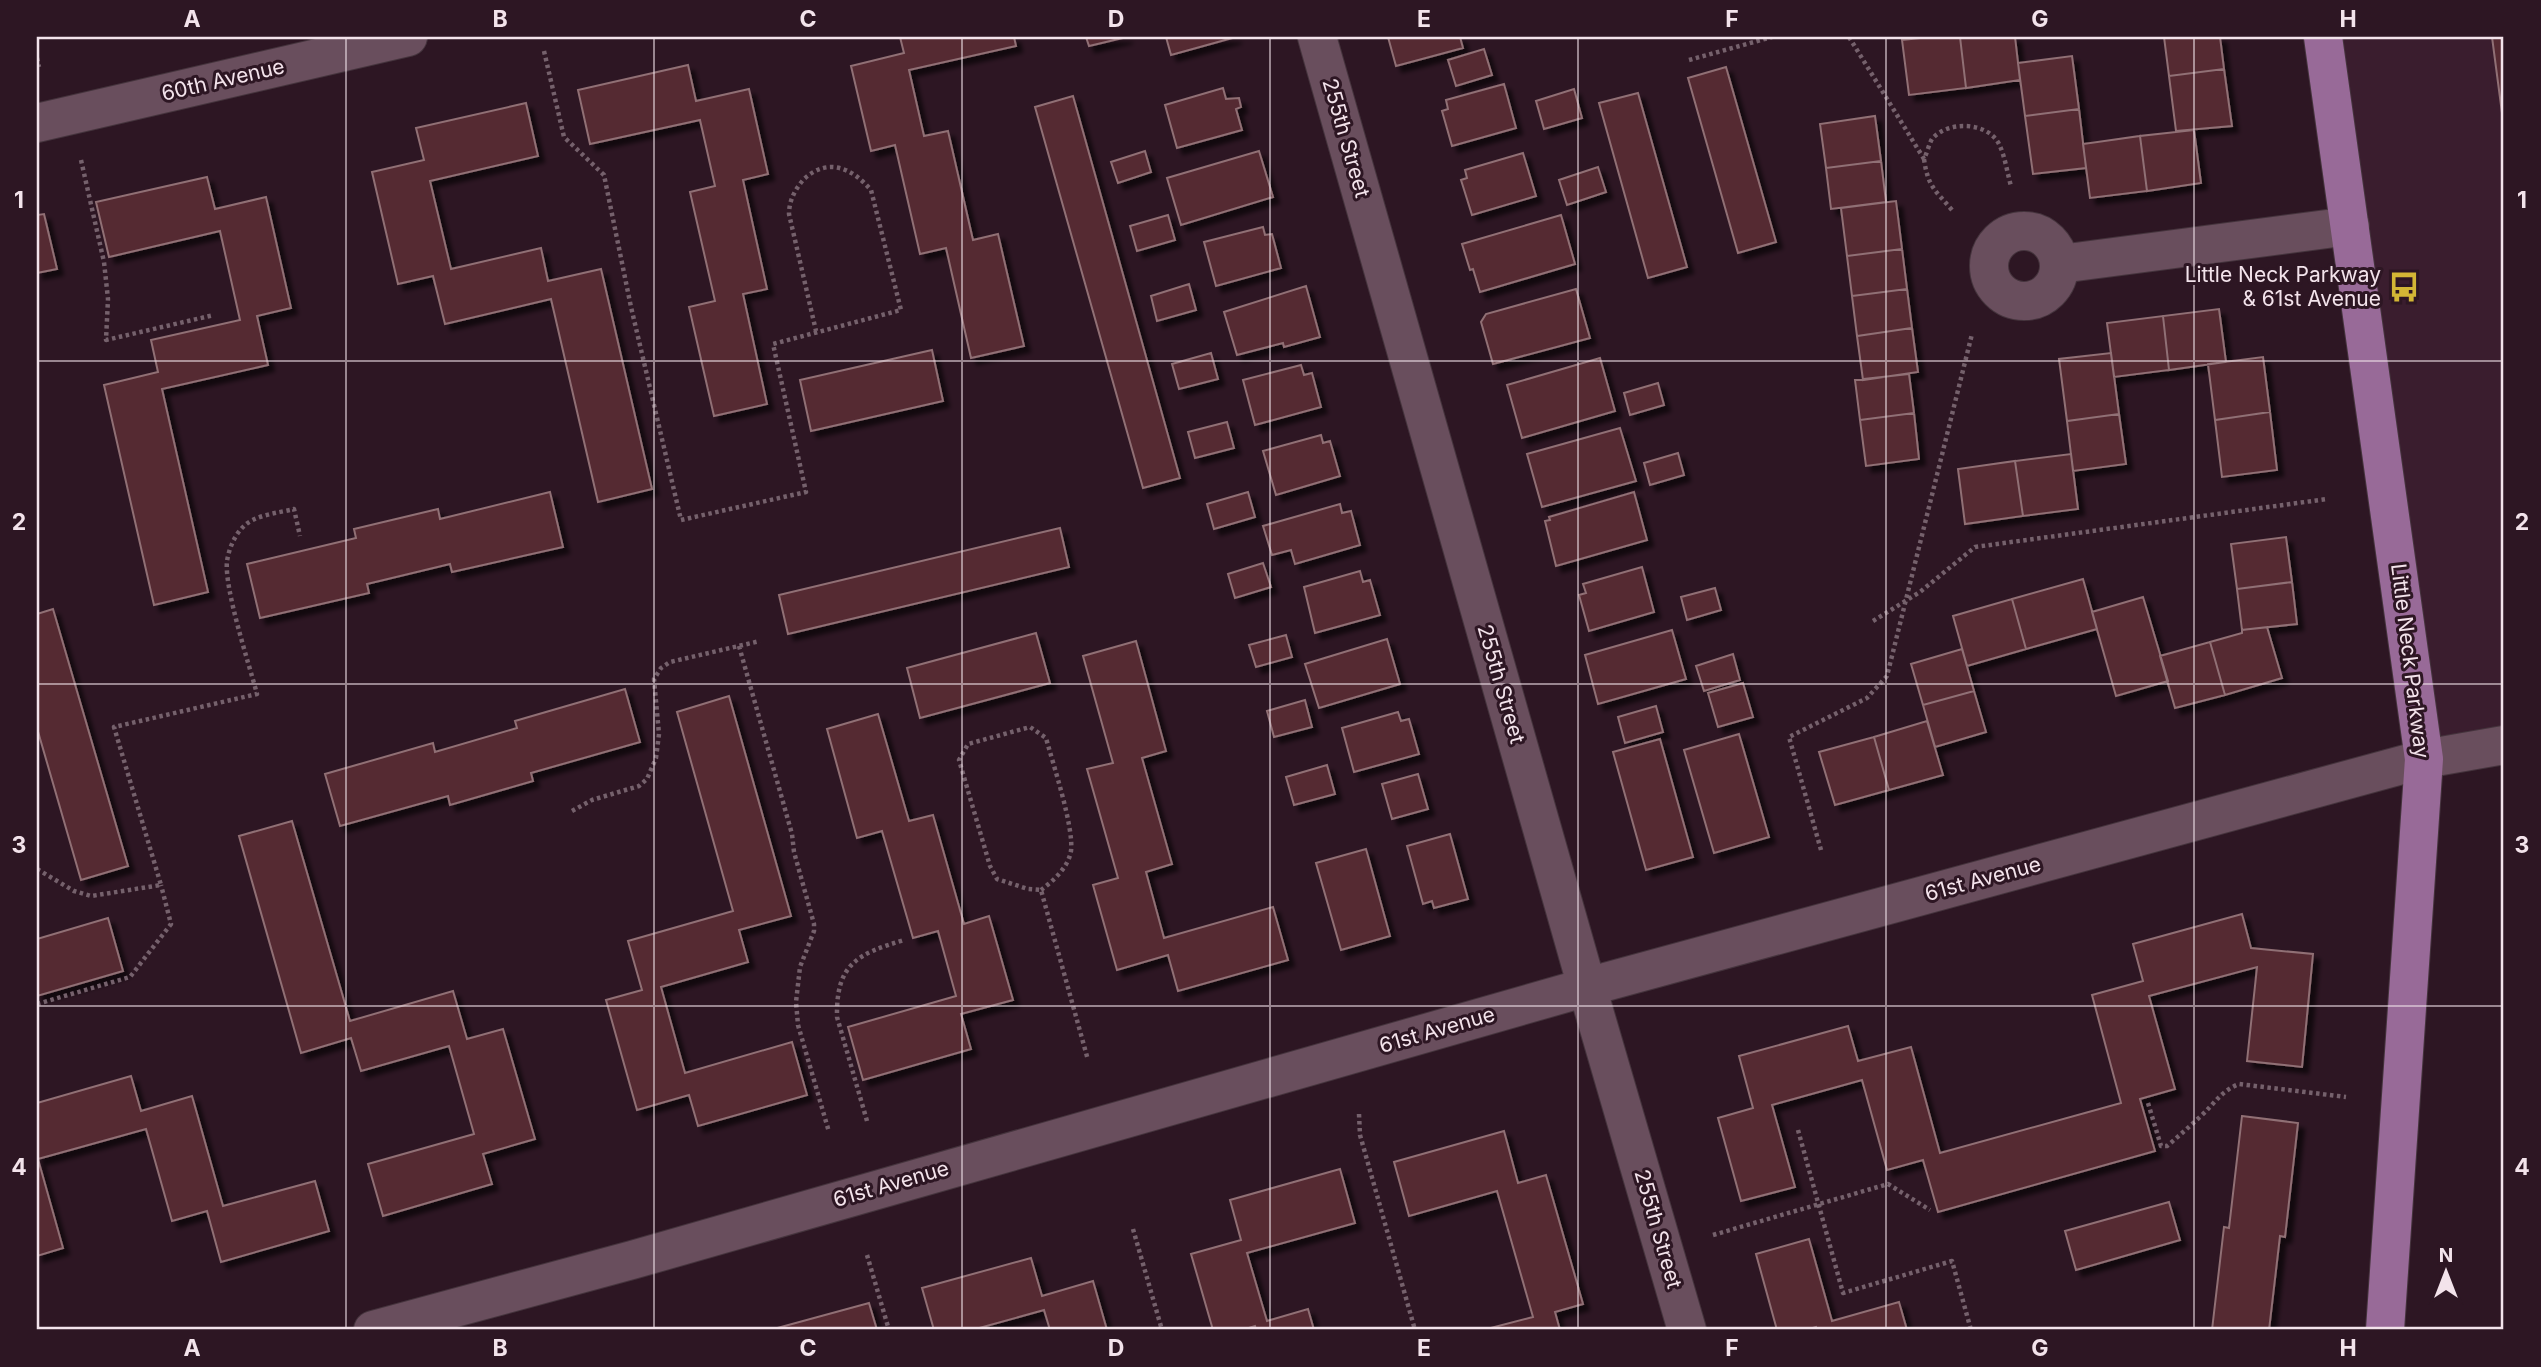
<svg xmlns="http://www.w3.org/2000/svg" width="2541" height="1367" font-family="Inter,sans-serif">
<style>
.built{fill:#3a1d2e}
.building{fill:#542932;stroke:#906f74;stroke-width:2;filter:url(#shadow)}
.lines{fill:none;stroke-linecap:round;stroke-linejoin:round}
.minor-casing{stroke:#45343d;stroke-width:40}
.major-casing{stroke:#45343d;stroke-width:40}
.path{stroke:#75616c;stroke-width:4.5;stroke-dasharray:3.5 3.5;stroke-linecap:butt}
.minor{stroke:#694e5d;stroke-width:38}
.major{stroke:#986a98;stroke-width:38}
.grid{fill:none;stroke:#f3e3eb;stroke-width:2;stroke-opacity:0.55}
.labels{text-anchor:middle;stroke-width:6;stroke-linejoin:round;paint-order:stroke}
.street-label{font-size:21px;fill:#f3e3eb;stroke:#2d1623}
.poi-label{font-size:21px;fill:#f3e3eb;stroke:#2d1623;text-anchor:end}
.neatline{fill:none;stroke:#f3e3eb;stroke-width:2.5}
.grid-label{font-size:23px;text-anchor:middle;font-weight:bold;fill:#f3e3eb}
</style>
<defs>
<filter id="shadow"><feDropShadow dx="6" dy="6" stdDeviation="2" flood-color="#0009"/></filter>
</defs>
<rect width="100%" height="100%" fill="#2d1623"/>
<path class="built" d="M2324,37h180v708l-76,14z"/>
<path class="building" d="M900,37h114l2,9 -107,24 15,66 24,-5 25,109 25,-6 26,112 -53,12 -25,-110 -26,6 -25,-109 -24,6 -20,-85 53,-13z
M1086,37h41l-38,9z
M1166,37h70l-65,18z
M1388,37h72l3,11 -67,18z
M1930,37h30l6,51 -57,7 -7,-55z
M1960,37h55l5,43 -54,8z
M2164,37h56l4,32 -55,7z
M2492,37h12v91z
M1484,49l8,26 -36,11 -8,-26z
M2072,56l7,53 -54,7 -7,-53z
M688,65l8,36 53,-12 19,85 -25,6 24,109 -24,5 24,110 -53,12 -25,-109 26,-6 -25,-109 25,-6 -15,-66 -110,24 -12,-54z
M1726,67l50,175 -38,11 -50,-175z
M2224,69l8,57 -56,5 -7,-55z
M1504,84l12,44 -64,18 -10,-35 6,-2 -2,-9z
M1223,88l3,11 13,-1 2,9 -5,2 6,21 -65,18 -12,-43z
M1574,89l8,29 -38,11 -8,-28z
M1638,93l49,174 -39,11 -49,-175z
M1073,96l107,382 -37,10 -108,-381z
M526,103l12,53 -108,25 21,88 90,-21 7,33 53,-12 51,220 -54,13 -47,-203 -106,25 -12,-48 -35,8 -26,-112 52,-12 -8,-32z
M2079,109l7,59 -53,6 -8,-58z
M1875,116l6,45 -55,7 -6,-44z
M2194,130l7,53 -54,8 -7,-55z
M2140,136l7,55 -57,7 -7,-54z
M1145,151l6,21 -33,11 -7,-21z
M1259,151l14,46 -92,28 -14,-47z
M1523,153l13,43 -64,19 -11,-35 6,-2 -2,-8z
M1881,161l5,41 -55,7 -5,-41z
M1598,167l8,25 -39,13 -8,-25z
M207,177l8,32 51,-12 25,111 -34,8 11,49 -106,24 46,203 -54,13 -50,-220 54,-13 -7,-32 89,-20 -20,-89 -111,26 -13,-55z
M1896,201l6,48 -55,7 -6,-48z
M44,214l13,55 -20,4v-58z
M1168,215l7,25 -38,11 -7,-25z
M1561,215l14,49 -95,28 -7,-23 -3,1 -8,-26z
M1263,227l2,8 7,-1 9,34 -65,18 -12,-44z
M1902,249l5,40 -55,7 -5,-40z
M1189,284l7,26 -39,11 -6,-25z
M1306,286l14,51 -36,10 -1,-4 -46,12 -13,-43z
M1576,289l14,49 -97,26 -12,-42 5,-8z
M1907,289l5,39 -55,8 -5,-40z
M2219,309l7,53 -57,8 -6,-54z
M2163,316l6,54 -55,7 -7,-54z
M1912,328l6,44 -55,8 -6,-44z
M932,350l11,51 -132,30 -11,-51z
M1211,353l7,26 -39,10 -7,-25z
M2111,353l8,61 -52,7 -8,-62z
M2263,357l7,55 -55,8 -7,-56z
M1600,358l15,53 -93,27 -15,-53z
M1301,365l3,10 8,-2 9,34 -66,18 -12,-45z
M1909,374l5,39 -54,7 -5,-40z
M1658,383l6,22 -34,10 -6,-22z
M2270,412l7,58 -55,7 -7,-57z
M1914,413l5,46 -53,7 -6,-46z
M2119,414l7,50 -53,7 -6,-50z
M1227,422l7,26 -39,10 -7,-26z
M1620,428l16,53 -94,26 -15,-53z
M1321,435l2,8 7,-2 10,35 -64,19 -13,-44z
M1678,453l6,22 -34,10 -6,-22z
M2071,454l7,55 -55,7 -8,-55z
M2015,461l8,55 -58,8 -7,-55z
M550,492l13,55 -111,25 -2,-8 -83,20 2,9 -109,25 -13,-54 109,-26 -2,-9 84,-20 2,10z
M1248,492l7,25 -41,12 -7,-25z
M1634,492l13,48 -91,26 -11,-45 5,-1 -1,-3z
M1340,504l2,9 9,-2 9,34 -65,19 -4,-14 -19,5 -9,-29z
M1060,528l9,39 -281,67 -9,-39z
M2286,537l6,45 -55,7 -6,-45z
M1263,563l8,24 -36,11 -7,-24z
M1642,567l12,45 -65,19 -10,-36 7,-2 -3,-9z
M1360,571l3,11 7,-2 10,35 -65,18 -11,-46z
M2083,579l14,50 -71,20 -14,-50z
M2292,582l5,42 -55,6 -5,-41z
M1715,588l6,22 -34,10 -6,-23z
M2143,597l25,84 -52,15 -24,-84z
M2012,599l14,50 -59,17 -14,-50z
M53,609l75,257 -47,14 -44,-152v-114z
M2267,627l15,51 -57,17 -15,-53 32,-9v-3z
M1672,630l14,49 -88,25 -13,-49z
M1036,633l14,50 -130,35 -13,-50z
M1286,635l6,22 -36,10 -7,-22z
M1387,639l13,45 -81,24 -14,-44z
M1136,641l30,110 -24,7 30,106 -26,8 18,66 109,-31 15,53 -110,31 -10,-36 -51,15 -24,-85 25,-7 -31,-109 26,-6 -30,-107z
M2210,642l15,53 -50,13 -15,-52z
M1962,649l12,42 -51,14 -12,-41z
M1733,654l7,26 -36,11 -8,-25z
M1743,683l10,34 -35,10 -10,-34z
M625,689l15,53 -109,31 2,8 -83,24 -2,-9 -108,30 -15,-52 108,-31 2,9 82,-24 -2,-7z
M1974,691l12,41 -51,15 -12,-42z
M729,696l62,220 -52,14 9,32 -87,25 24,86 107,-31 15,53 -109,31 -9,-31 -52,15 -31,-110 36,-10 -14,-49 105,-30 -56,-199z
M1305,700l7,27 -38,10 -7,-26z
M1656,706l7,26 -38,11 -7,-26z
M1398,712l3,9 8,-2 10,35 -65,18 -12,-44z
M878,714l31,107 24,-6 31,109 25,-8 24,84 -52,14 10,35 -108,31 -15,-53 108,-31 -18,-65 -25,7 -31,-107 -25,7 -30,-109z
M1927,721l16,54 -54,15 -15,-53z
M1739,734l30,103 -55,16 -30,-103z
M1874,737l15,53 -54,15 -16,-53z
M1660,739l33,118 -47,13 -33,-118z
M1327,765l8,29 -41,11 -8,-28z
M1418,774l10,35 -36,10 -10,-35z
M292,821l58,200 103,-30 14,48 36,-10 32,110 -52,15 9,30 -109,32 -15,-52 106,-30 -25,-88 -88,25 -10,-33 -50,15 -62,-217z
M1450,834l18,65 -34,9 -2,-7 -9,3 -16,-58z
M1366,849l24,87 -49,14 -25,-87z
M2242,914l9,34 62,6 -11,113 -55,-6 10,-94 -108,29 26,93 -35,10 15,52 -217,61 -15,-52 -36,10 -25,-90 -90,25 23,82 -54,14 -23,-83 35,-10 -14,-52 109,-30 10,35 53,-14 29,106 181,-50 -29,-108 51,-14 -10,-37z
M108,918l15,53 -86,25v-57z
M131,1076l10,35 51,-15 31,110 92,-25 14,50 -108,31 -14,-51 -35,10 -26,-92 -108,30 25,89 -26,8v-153z
M2242,1116l56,7 -13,114 -5,-1 -11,94h-57l12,-103 5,1z
M1504,1131l14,52 28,-8 37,129 -28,8 5,18h-77l50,-13 -36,-126 -88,25 -15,-54z
M1340,1169l15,54 -108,30 20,68 41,-12 6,21h-58l-1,-4 -13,4h-29l-22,-76 50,-14 -11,-40z
M2169,1202l11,38 -104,30 -11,-39z
M1809,1239l23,82 67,-19 8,28h-90l-1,-3 -11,3h-28l-21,-76z
M1031,1258l11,38 51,-15 14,49h-57l-6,-20 -72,20h-38l-12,-42z
M869,1303l8,27h-107z"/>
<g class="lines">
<g class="minor-casing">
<path id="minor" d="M1317,37l270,950 100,343
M37,123l371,-86
M1989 266a35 35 0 1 1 70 0a35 35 0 1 1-70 0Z
M2060,264l290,-38
M373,1330l259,-70 955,-273 837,-228 80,-14"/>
</g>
<g class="major-casing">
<path id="major" d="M2323,37l101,722 -39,571"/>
</g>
<path class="path" d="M1849,37l75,122c3,-6 5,-15 8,-20 16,-19 56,-17 67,5 6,12 8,28 12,42
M544,51l20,86 40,38 27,132 50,213 125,-28 -33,-148 128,-34 -30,-120c-19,-22 -43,-33 -67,-11 -9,10 -15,22 -15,35l27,117
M37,58l2,9
M1689,60l83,-23
M1924,159c4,28 11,31 28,51
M81,160l23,102 4,37 -2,41 108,-25
M1873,621l47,-29 55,-45 352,-48
M739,646l53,188 2,18 20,72v7l-14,36 -4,35 2,23 31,107
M572,811l20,-11 47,-14 8,-7 9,-21 3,-24 -5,-55 7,-11 9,-6 90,-21
M1821,850l-32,-113 78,-39 20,-22 85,-342
M37,869l37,22 17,5 70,-11 -47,-158 143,-33c-8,-30 -33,-106 -30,-133 2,-12 7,-25 16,-34 11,-12 35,-14 51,-18l6,27
M1041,890c12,-9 27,-22 30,-39 3,-24 -18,-87 -25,-113l-16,-11 -62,17 -9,16 31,106 7,13 31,10 13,1 47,170
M37,1004l93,-27 41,-53 -10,-39
M2148,1103l13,43h6c12,-10 23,-20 34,-30 14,-13 20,-25 38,-32l107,13
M1359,1114l1,21 55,195
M867,1121l-30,-104c-1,-54 21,-63 67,-77
M1798,1130l45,163 109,-32 19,69
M1133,1229l29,101
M1713,1235l175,-51 42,26
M867,1255l22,75"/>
<use href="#minor" class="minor"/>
<use href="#major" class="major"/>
</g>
<path class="grid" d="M346,37v1293M654,37v1293M962,37v1293M1270,37v1293M1578,37v1293M1886,37v1293M2194,37v1293M37,361h2467M37,684h2467M37,1006h2467"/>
<defs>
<g id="bus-bare" transform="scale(2.415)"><path d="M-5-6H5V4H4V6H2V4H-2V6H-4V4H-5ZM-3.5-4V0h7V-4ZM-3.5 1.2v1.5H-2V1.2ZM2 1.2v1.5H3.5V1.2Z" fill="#d3b635" stroke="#2d1623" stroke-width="2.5" paint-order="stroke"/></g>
</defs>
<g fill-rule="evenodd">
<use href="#bus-bare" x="2404" y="287"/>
</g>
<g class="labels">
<g class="street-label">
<text transform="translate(223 80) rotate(-13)" y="7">60th Avenue</text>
<text transform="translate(1346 138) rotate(74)" y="7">255th Street</text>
<text transform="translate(2410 661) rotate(83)" y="7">Little Neck Parkway</text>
<text transform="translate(1501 684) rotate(74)" y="7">255th Street</text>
<text transform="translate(1983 879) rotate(-15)" y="7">61st Avenue</text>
<text transform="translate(1437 1030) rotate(-16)" y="7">61st Avenue</text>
<text transform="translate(891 1184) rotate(-16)" y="7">61st Avenue</text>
<text transform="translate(1658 1229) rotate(74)" y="7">255th Street</text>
</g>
<g class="poi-label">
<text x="2381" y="282">Little Neck Parkway<tspan x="2381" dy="24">&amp; 61st Avenue</tspan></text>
</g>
</g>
<rect width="2541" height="1367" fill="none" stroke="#2d1623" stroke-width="77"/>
<g transform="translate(2446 1272)" stroke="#2d1623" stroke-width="5" paint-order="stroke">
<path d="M0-5L12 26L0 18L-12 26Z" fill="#f3e3eb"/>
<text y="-10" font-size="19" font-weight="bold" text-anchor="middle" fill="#f3e3eb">N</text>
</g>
<rect x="38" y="38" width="2464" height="1290" class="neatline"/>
<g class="grid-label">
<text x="192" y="27">A</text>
<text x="500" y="27">B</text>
<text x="808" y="27">C</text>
<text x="1116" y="27">D</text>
<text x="1424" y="27">E</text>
<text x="1732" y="27">F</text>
<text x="2040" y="27">G</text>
<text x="2348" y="27">H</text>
<text x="19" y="208">1</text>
<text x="2522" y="208">1</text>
<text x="19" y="530">2</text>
<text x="2522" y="530">2</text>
<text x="19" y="853">3</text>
<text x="2522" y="853">3</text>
<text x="19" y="1175">4</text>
<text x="2522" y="1175">4</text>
<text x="192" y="1356">A</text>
<text x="500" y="1356">B</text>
<text x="808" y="1356">C</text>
<text x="1116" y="1356">D</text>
<text x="1424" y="1356">E</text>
<text x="1732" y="1356">F</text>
<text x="2040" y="1356">G</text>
<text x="2348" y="1356">H</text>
</g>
</svg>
